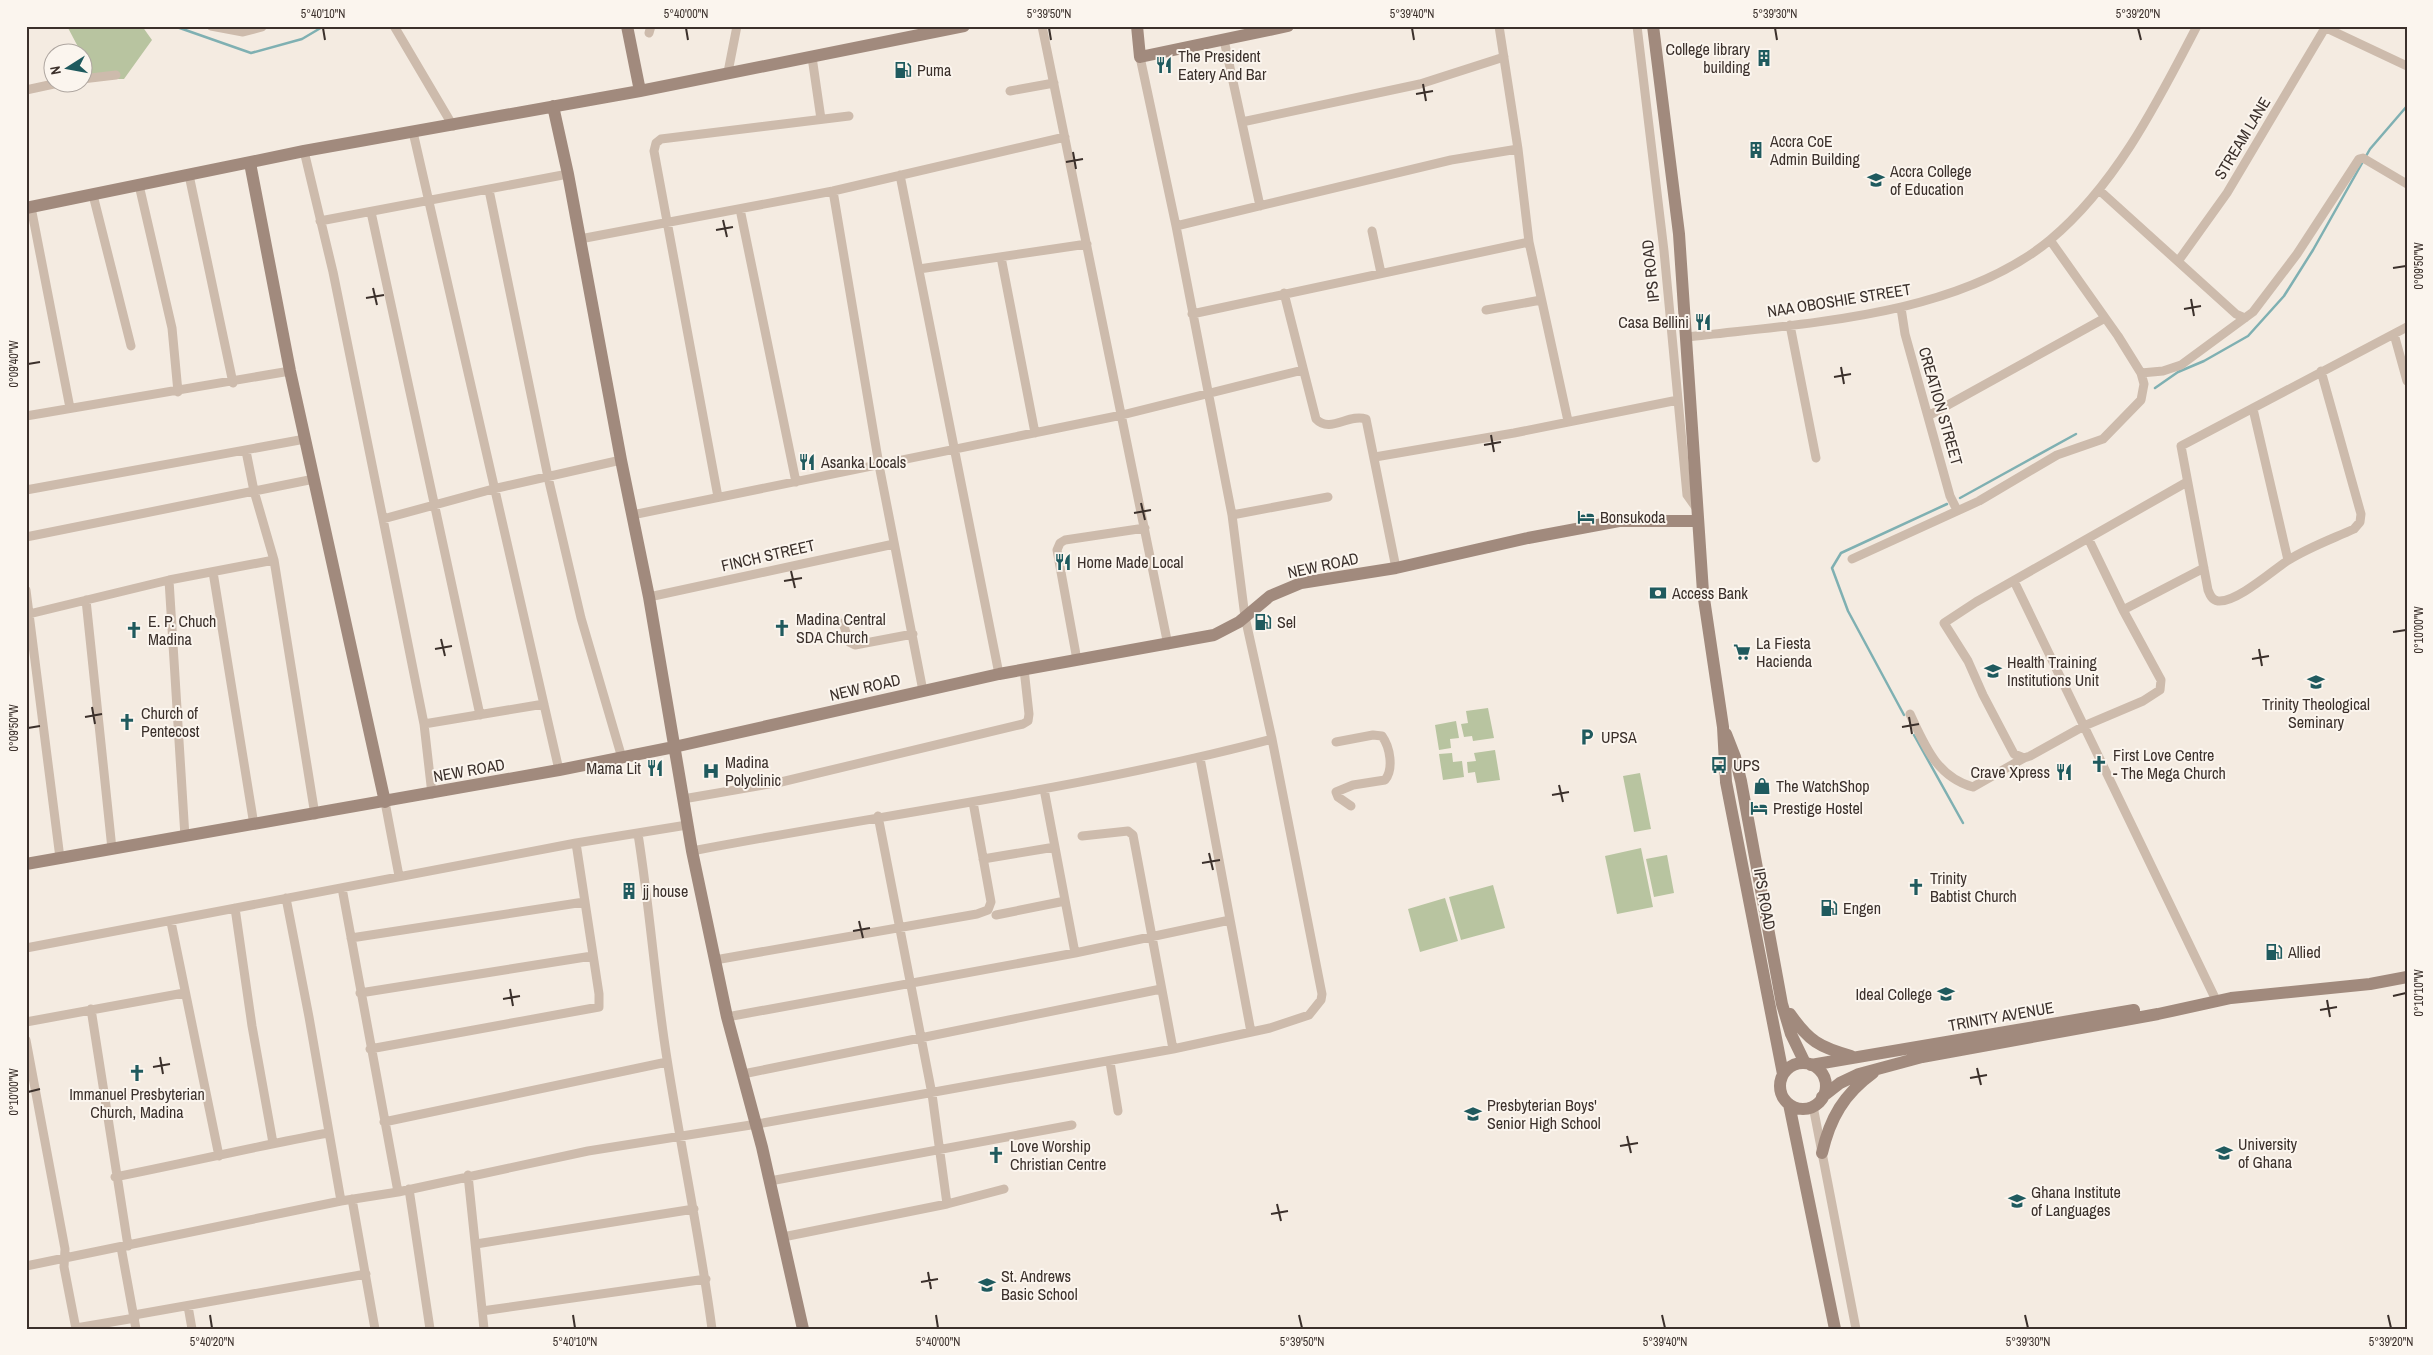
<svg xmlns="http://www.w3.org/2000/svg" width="2433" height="1355" font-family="'Archivo Narrow',sans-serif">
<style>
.green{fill:#b8c4a0}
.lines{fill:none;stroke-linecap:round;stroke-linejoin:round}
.stream{stroke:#7fb0b2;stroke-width:2.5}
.street{stroke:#cdbbac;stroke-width:9}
.secondary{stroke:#a18a7d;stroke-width:12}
.ticks{fill:none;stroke:#3b302b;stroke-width:2}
.labels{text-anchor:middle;stroke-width:4;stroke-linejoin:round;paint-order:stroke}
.poi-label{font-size:16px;fill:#3b302b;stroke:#fbf5ee;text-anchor:start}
.street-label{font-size:16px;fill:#3b302b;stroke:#fbf5ee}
.neatline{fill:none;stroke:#3b302b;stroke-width:2}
.ticks-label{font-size:12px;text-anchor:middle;fill:#3b302b}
</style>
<rect width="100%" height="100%" fill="#f4ebe1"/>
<path class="green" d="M67,26h75l10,14 -28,39h-29z
M1488,708l6,30 -21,3 -1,-5 -8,1 -3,-13 7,-1 -2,-12z
M1456,721l3,17 -9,1 1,9 -12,2 -4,-25z
M1495,750l5,30 -23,3 -2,-11 -7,1 -1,-11 9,-1 -2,-8z
M1452,753l1,9 9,-1 2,16 -21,3 -4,-26z
M1640,773l11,56 -17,3 -11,-56z
M1641,848l12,59 -36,7 -12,-58z
M1667,855l7,38 -20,4 -8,-38z
M1493,885l12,43 -44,12 -12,-43z
M1445,898l13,43 -38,11 -12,-43z"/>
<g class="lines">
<path class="stream" d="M174,26l77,27 51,-14 22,-13
M2155,388l23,-16 26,-11 44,-25 36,-40 29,-46 57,-101 37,-43
M1960,498l116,-64
M1904,715l-56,-104 -16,-43 9,-15 106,-49
M1914,735l49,88"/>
<path class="street" d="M211,26l32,6 19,-5
M394,26l59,100
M1042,26l126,619
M1499,26l19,123 11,93 39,179
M1637,26l27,225 23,244 10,14
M2322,26l85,40
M649,33l2,-7
M1224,40l36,166
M812,57l9,62
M728,72l9,-46
M82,79l34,-4
M26,90l37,-8
M1010,91l44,-8
M1242,122l178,-38 84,-27
M413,132l146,638
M304,151l29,121 50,247 41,205 8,70
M189,175l44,208
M900,175l99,499
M139,185l33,143 6,64
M489,190l59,287 33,141 41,140
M2099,190l137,124 9,4
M833,191l46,274 44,226
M93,195l38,151
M31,207l39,201
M740,209l56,273
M371,212l109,503
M320,221l248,-47
M1176,226l275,-66 67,-11
M1372,231l9,42
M580,239l253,-48 232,-54
M1001,257l34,176
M2179,260l48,-67 98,-165
M919,269l168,-25
M1284,293l32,126c14,15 33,-6 50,0l30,149
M1901,308l4,26 45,162 7,14
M1486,310l55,-10
M1192,314l337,-72
M1790,325l26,133
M2394,334l13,47
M1687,337c117,-14 270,-20 363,-97 67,-56 108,-139 147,-214
M2321,371l40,143 -1,8 -6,7c-22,10 -47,19 -67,32 -15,10 -51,42 -69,40 -6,-1 -8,-6 -10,-11l-27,-144 226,-119
M2141,373l22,-2 18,-6 72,-53 44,-58 62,-95 4,-1 44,26
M2253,409l35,151
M26,416l264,-45
M1928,416l177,-98
M246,451l8,40 20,69 41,255
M1375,457l139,-24 164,-33
M26,490l279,-51
M718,497l-64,-346 2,-8 5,-4 188,-23
M632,515l490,-100 181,-45
M1232,515l96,-18
M383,519l110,-30 128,-29
M26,537l288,-58
M2089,540l34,70 38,70 -1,10 -17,11 -59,25 -54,30 -6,2 -10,-4 -31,-59 -15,-34 -24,-38 32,-21 211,-120
M1852,559l127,-58 78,-46 46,-16 38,-39 3,-16 -3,-11 -23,-37 -68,-96
M213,572l41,253
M169,580l16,257
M2014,581l202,419
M26,590l34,268
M649,597l245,-53
M86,600l26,249
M2123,610l81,-42
M29,614l140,-34 105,-20
M843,623l6,19 6,3 58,-11
M1077,660l-20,-110 3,-7 5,-3 80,-12
M1910,714c15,32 27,63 63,73l51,-29
M424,724l120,-20
M1336,742l37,-7 9,1c8,11 12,33 3,44l-32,5 -17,7 2,5 13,9
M1200,758l51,274
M1044,789l31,164
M683,799l98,-17 242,-58 5,-3 1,-7 -5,-45
M385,802l14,74
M878,816l54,278 15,110
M638,834c12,75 17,150 29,225 14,90 33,179 45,270
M1082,836l46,-5 5,4 40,214
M692,851c193,-37 390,-62 580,-112
M983,859l72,-12
M342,888l56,304
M286,898l23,119 32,184
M235,908l17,118 21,117
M996,915l69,-14
M171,922l48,234
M351,938l233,-36
M26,948l550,-105 111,-18
M715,960l262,-46 11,-4 3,-8 -18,-100
M360,993l232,-37
M91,1009l37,237
M727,1017l348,-64 155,-33
M26,1022l158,-29
M26,1040l39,209 -1,18 12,62
M370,1049l229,-42v-13l-23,-151
M1110,1062l8,49
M743,1074l418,-85
M1813,1106l43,223
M384,1122l283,-60
M468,1175l16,154
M115,1177c71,-14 142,-31 213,-44
M770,1181l302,-56
M409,1189l21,140
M352,1199l23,130
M783,1237l164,-33 57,-15
M476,1244l218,-35
M121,1247l15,82
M26,1266l315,-65 57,-9 190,-41 169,-27 416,-75 97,-21 39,-13 12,-15 1,-6 -50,-255 -27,-122 -13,-102 -56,-289 -36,-169
M188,1306l4,23
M482,1311l224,-32
M134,1315l232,-41
M76,1328l59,-10"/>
<path class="secondary" d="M627,26l13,65
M1137,26l3,31 148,-31
M1653,26l26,208 24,358 20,135 3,55 57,292
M553,106l15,68 53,286 28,137 43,254 35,166 35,130 41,182
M250,163l40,208 95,431
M26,208l278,-57 336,-60 324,-65
M1726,734l9,23 6,24 41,223 9,30 14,29
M26,864l533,-94 115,-23 325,-73 215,-39 25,-13 31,-26 31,-13 95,-15 132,-30 91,-17h79
M1790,1014c19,27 29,33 61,42
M1780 1086a23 23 0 1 1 46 0a23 23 0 1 1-46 0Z
M1811,1065l323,-55
M1822,1097l18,-14 19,-9 63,-17 236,-43 73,-16 139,-14 37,-7
M1789,1104l46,225
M1822,1153c8,-35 22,-59 51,-80"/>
</g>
<path class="ticks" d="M323,28l2,12M686,28l2,12M1049,28l2,12M1412,28l2,12M1775,28l2,12M2138,28l3,12M1423,84l3,17M1416,94l17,-3M1073,152l3,17M1066,162l17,-3M723,220l4,17M716,230l17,-3M2393,268l13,-2M373,288l4,17M366,298l18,-3M2191,299l3,17M2184,309l17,-3M28,364l12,-2M1841,367l3,17M1834,377l17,-3M1491,435l3,17M1484,445l17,-3M1141,503l4,17M1134,513l17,-3M791,571l4,17M784,581l18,-3M2393,632l13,-2M441,639l4,17M435,649l17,-3M2259,649l3,17M2252,659l17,-3M92,707l3,17M85,717l17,-3M1909,717l3,17M1902,727l17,-3M28,728l12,-2M1559,785l4,17M1552,795l17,-3M1209,853l4,17M1202,863l18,-3M859,921l4,17M853,931l17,-3M510,989l3,17M2393,996l13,-3M503,999l17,-3M2327,1000l3,17M2320,1010l17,-3M160,1057l3,17M153,1067l17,-3M1977,1068l4,17M1970,1078l17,-3M28,1092l12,-3M1627,1136l4,17M1620,1146l18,-3M1277,1204l4,17M1271,1214l17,-3M928,1272l3,17M921,1282l17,-3M210,1315l2,13M573,1315l2,13M936,1315l2,13M1299,1315l3,13M1662,1315l3,13M2025,1315l3,13M2388,1315l3,13"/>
<defs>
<g id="building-bare" transform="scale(1.35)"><path d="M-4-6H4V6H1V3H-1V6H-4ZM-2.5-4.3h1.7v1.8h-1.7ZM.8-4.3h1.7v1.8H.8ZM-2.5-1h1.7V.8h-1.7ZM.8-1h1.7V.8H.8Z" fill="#1f5a5e" stroke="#fbf5ee" stroke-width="2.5" paint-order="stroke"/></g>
<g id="restaurant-bare" transform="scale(1.35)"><path d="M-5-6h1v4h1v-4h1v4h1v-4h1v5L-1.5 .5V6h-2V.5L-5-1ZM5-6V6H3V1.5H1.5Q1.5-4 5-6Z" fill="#1f5a5e" stroke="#fbf5ee" stroke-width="2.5" paint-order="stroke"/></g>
<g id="fuel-bare" transform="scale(1.35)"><path d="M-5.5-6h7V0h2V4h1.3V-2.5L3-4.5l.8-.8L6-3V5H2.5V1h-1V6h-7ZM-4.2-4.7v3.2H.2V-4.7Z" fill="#1f5a5e" stroke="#fbf5ee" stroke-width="2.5" paint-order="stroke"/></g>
<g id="university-bare" transform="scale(1.35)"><path d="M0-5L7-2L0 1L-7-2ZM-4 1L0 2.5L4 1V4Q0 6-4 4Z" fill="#1f5a5e" stroke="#fbf5ee" stroke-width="2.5" paint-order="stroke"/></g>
<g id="hotel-bare" transform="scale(1.35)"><path d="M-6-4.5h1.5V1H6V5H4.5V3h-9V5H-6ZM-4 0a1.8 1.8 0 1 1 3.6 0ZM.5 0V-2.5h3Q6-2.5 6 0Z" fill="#1f5a5e" stroke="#fbf5ee" stroke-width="2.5" paint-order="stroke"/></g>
<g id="bank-bare" transform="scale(1.35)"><path d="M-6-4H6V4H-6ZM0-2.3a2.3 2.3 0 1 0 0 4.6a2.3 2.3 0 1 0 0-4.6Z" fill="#1f5a5e" stroke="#fbf5ee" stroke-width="2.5" paint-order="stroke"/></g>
<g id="church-bare" transform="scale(1.35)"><path d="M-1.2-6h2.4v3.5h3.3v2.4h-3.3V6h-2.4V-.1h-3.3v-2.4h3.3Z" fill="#1f5a5e" stroke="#fbf5ee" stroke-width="2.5" paint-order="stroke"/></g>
<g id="supermarket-bare" transform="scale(1.35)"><path d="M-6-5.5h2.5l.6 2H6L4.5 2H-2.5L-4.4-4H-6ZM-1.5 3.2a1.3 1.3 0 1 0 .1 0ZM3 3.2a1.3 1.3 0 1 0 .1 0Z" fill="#1f5a5e" stroke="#fbf5ee" stroke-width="2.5" paint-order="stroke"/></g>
<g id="school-bare" transform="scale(1.35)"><path d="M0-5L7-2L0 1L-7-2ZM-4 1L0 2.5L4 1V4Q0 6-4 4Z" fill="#1f5a5e" stroke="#fbf5ee" stroke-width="2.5" paint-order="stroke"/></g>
<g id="parking-bare" transform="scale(1.35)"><path d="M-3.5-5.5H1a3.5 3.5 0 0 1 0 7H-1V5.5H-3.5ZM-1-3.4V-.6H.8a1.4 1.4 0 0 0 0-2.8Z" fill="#1f5a5e" stroke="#fbf5ee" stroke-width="2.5" paint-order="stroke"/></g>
<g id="bus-bare" transform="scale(1.35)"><path d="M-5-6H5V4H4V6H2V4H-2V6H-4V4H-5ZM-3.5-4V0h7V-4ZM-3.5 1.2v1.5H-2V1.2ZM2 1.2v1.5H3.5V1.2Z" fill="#1f5a5e" stroke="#fbf5ee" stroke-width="2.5" paint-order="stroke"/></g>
<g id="hospital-bare" transform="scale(1.35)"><path d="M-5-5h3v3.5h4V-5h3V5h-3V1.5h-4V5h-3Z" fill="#1f5a5e" stroke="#fbf5ee" stroke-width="2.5" paint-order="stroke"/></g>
<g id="shop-bare" transform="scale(1.35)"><path d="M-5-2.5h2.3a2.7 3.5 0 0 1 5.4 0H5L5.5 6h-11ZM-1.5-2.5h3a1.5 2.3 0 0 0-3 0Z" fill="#1f5a5e" stroke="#fbf5ee" stroke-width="2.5" paint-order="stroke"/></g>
</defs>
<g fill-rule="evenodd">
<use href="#building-bare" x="1764" y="58"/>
<use href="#restaurant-bare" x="1164" y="65"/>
<use href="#fuel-bare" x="903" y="70"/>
<use href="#building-bare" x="1756" y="150"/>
<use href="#university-bare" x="1876" y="180"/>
<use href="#restaurant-bare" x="1703" y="322"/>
<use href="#restaurant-bare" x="807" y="462"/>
<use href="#hotel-bare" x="1586" y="517"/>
<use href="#restaurant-bare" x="1063" y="562"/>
<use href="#bank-bare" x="1658" y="593"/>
<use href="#fuel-bare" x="1263" y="622"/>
<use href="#church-bare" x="782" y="628"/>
<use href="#church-bare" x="134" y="630"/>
<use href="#supermarket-bare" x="1742" y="652"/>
<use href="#school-bare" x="1993" y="671"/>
<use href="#school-bare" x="2316" y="682"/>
<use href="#church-bare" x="127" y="722"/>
<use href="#parking-bare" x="1587" y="737"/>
<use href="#church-bare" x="2099" y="764"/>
<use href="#bus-bare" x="1719" y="765"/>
<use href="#restaurant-bare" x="655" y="768"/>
<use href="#hospital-bare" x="711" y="771"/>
<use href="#restaurant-bare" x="2064" y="772"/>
<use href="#shop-bare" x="1762" y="786"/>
<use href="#hotel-bare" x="1759" y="808"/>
<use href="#church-bare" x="1916" y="887"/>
<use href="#building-bare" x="629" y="891"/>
<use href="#fuel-bare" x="1829" y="908"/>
<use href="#fuel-bare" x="2274" y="952"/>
<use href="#school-bare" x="1946" y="994"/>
<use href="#church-bare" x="137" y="1073"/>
<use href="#school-bare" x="1473" y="1114"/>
<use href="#university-bare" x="2224" y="1153"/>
<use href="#church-bare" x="996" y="1155"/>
<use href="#school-bare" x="2017" y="1201"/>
<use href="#school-bare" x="987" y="1285"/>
</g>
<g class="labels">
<g class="poi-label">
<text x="1750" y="55" text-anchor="end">College library<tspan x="1750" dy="18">building</tspan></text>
<text x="1178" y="62">The President<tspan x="1178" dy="18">Eatery And Bar</tspan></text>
<text x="917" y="76">Puma</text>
<text x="1770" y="147">Accra CoE<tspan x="1770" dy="18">Admin Building</tspan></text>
<text x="1890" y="177">Accra College<tspan x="1890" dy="18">of Education</tspan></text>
<text x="1689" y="328" text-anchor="end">Casa Bellini</text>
<text x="821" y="468">Asanka Locals</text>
<text x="1600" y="523">Bonsukoda</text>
<text x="1077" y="568">Home Made Local</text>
<text x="1672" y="599">Access Bank</text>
<text x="796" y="625">Madina Central<tspan x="796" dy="18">SDA Church</tspan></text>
<text x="148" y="627">E. P. Chuch<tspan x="148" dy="18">Madina</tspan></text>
<text x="1277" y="628">Sel</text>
<text x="1756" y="649">La Fiesta<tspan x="1756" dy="18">Hacienda</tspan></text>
<text x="2007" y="668">Health Training<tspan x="2007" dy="18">Institutions Unit</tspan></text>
<text x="2316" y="710" text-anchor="middle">Trinity Theological<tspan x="2316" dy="18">Seminary</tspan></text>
<text x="141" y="719">Church of<tspan x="141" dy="18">Pentecost</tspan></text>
<text x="1601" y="743">UPSA</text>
<text x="2113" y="761">First Love Centre<tspan x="2113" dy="18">- The Mega Church</tspan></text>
<text x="725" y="768">Madina<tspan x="725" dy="18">Polyclinic</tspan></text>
<text x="1733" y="771">UPS</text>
<text x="641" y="774" text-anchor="end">Mama Lit</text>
<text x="2050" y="778" text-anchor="end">Crave Xpress</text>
<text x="1776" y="792">The WatchShop</text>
<text x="1773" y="814">Prestige Hostel</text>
<text x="1930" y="884">Trinity<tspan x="1930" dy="18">Babtist Church</tspan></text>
<text x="643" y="897">jj house</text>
<text x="1843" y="914">Engen</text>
<text x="2288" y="958">Allied</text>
<text x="1932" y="1000" text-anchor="end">Ideal College</text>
<text x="137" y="1100" text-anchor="middle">Immanuel Presbyterian<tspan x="137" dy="18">Church, Madina</tspan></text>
<text x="1487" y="1111">Presbyterian Boys'<tspan x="1487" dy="18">Senior High School</tspan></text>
<text x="2238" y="1150">University<tspan x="2238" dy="18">of Ghana</tspan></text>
<text x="1010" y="1152">Love Worship<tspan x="1010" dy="18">Christian Centre</tspan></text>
<text x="2031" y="1198">Ghana Institute<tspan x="2031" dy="18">of Languages</tspan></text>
<text x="1001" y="1282">St. Andrews<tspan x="1001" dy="18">Basic School</tspan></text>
</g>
<g class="street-label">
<text transform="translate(2242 138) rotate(-59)" y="6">STREAM LANE</text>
<text transform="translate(1650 271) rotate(-96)" y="6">IPS ROAD</text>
<text transform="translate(1839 300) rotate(-9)" y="6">NAA OBOSHIE STREET</text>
<text transform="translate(1941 406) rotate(74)" y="6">CREATION STREET</text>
<text transform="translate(768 555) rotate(-13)" y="6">FINCH STREET</text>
<text transform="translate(1323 565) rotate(-12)" y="6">NEW ROAD</text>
<text transform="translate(865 687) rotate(-13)" y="6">NEW ROAD</text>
<text transform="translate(469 770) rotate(-10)" y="6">NEW ROAD</text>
<text transform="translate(1765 899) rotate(80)" y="6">IPS ROAD</text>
<text transform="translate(2001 1016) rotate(-10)" y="6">TRINITY AVENUE</text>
</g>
</g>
<rect width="2433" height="1355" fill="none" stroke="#fbf5ee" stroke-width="55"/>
<g transform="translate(68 68) rotate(259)"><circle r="24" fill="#fbf5ee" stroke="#aea6a0"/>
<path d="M0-4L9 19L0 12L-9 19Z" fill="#1f5a5e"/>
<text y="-8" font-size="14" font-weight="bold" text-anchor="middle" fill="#3b302b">N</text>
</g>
<rect x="28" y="28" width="2378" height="1300" class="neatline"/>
<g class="ticks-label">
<text x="323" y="18">5°40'10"N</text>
<text x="686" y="18">5°40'00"N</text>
<text x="1049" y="18">5°39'50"N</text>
<text x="1412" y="18">5°39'40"N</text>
<text x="1775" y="18">5°39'30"N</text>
<text x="2138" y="18">5°39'20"N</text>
<text transform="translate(2419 266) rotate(-90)" y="4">0°09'50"W</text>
<text transform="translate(14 364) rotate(-90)" y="4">0°09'40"W</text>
<text transform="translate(2419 630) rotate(-90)" y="4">0°10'00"W</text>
<text transform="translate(14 728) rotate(-90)" y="4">0°09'50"W</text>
<text transform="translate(2419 993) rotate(-90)" y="4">0°10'10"W</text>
<text transform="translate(14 1092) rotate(-90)" y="4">0°10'00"W</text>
<text x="212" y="1346">5°40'20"N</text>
<text x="575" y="1346">5°40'10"N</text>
<text x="938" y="1346">5°40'00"N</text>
<text x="1302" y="1346">5°39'50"N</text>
<text x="1665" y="1346">5°39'40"N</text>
<text x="2028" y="1346">5°39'30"N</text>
<text x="2391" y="1346">5°39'20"N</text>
</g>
</svg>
